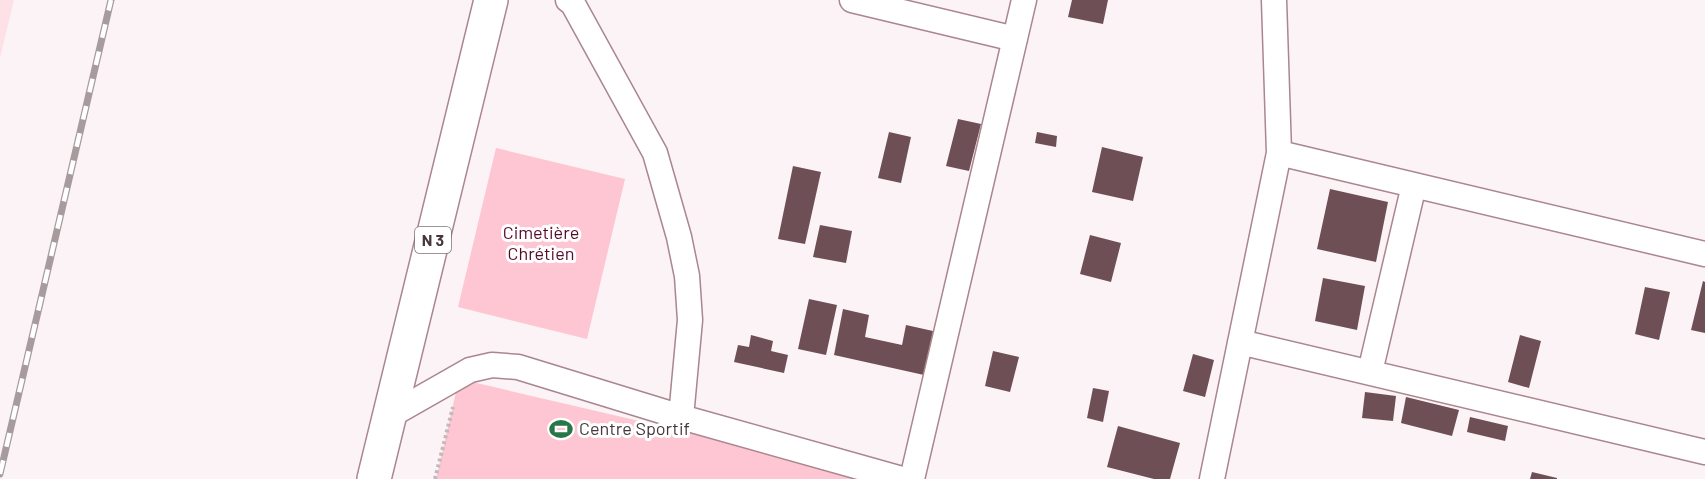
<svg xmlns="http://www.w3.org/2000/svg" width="1705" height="479" font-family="Barlow,sans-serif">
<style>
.built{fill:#fee1e7}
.green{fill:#fdc6d2}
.building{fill:#6f4f56}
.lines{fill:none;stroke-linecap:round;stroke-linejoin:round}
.street-casing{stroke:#aa868e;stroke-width:27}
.primary-casing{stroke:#aa868e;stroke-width:36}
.path{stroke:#c3b9bc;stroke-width:4;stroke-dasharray:3 3;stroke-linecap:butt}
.street{stroke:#fff;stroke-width:24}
.primary{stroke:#fff;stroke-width:33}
.rail-casing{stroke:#a79b9e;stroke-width:7}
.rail{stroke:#fff;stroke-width:4.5;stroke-dasharray:14;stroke-linecap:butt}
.labels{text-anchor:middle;stroke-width:6;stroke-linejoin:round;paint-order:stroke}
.shield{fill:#fff;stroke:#7e7376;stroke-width:1.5}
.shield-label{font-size:16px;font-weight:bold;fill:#46373b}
.park-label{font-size:18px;fill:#580a29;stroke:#fff}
.poi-label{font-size:18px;fill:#46373b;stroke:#fff;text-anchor:start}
</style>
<rect width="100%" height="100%" fill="#fbf3f5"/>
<path class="built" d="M0,0h14l-14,58z"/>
<path class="green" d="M496,148l129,31 -38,160 -129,-32z
M459,379l430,100h-453z"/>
<path class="building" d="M1072,0h36l-5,24 -35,-7z
M958,119l23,5 -12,47 -23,-5z
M889,132l22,5 -10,46 -23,-5z
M1037,132l20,4 -1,11 -21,-4z
M1102,147l41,10 -10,44 -41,-9z
M793,166l28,6 -16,72 -27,-5z
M1330,189l58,13 -12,60 -59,-13z
M820,225l32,6 -6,32 -33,-6z
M1090,235l31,8 -10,39 -31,-8z
M1323,278l42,8 -8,44 -42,-9z
M1703,281l2,1v51l-14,-3z
M1645,287l25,5 -11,48 -24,-6z
M809,299l28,6 -11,50 -28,-6z
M843,309l26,6 -4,22 37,8 4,-20 27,6 -9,44 -90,-20z
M751,335l22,6 -2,10 17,4 -4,18 -50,-11 4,-17 11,2z
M1520,335l21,6 -12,47 -21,-6z
M993,351l26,6 -9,35 -25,-6z
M1193,354l21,6 -9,37 -22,-6z
M1093,388l16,3 -6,31 -16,-4z
M1365,392l31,4 -3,25 -31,-3z
M1406,397l53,13 -7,26 -51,-13z
M1470,417l38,9 -3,15 -38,-9z
M1118,426l62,17 -10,36h-16l-47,-12z
M1532,472l25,6v1h-27z"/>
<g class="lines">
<g class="street-casing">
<path id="street" d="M568,0l5,4 82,149 24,84 8,39 3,44 -9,97
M852,0l163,39
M1279,153l426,101
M1240,342l465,110
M1370,372l44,-187
M391,415l79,-45 22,-5 26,2 163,50 221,62
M912,479l112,-479
M1212,479l67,-326 -5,-153"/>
</g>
<g class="primary-casing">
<path id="primary" d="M374,479l117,-479"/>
</g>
<path class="path" d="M435,479l18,-72"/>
<use href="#street" class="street"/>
<use href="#primary" class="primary"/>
<g class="rail-casing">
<path id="rail" d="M0,474l111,-474"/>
</g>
<use href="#rail" class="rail"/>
</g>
<defs>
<g id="stadium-bare" transform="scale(1.8)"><path d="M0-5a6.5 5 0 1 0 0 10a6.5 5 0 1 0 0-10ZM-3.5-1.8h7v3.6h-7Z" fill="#287747" stroke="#fff" stroke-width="2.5" paint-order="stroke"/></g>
</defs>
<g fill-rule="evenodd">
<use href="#stadium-bare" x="561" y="429"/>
</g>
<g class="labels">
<rect class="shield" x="415" y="227" width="36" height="26" rx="4.5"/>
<g class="shield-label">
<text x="433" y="246">N 3</text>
</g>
<g class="park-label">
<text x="541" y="239">Cimetière<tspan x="541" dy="21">Chrétien</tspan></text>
</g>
<g class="poi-label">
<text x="579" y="435">Centre Sportif</text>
</g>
</g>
</svg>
